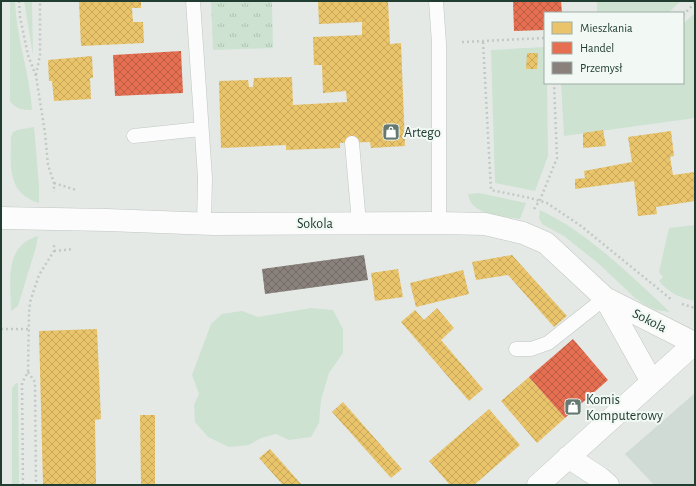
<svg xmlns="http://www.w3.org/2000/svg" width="696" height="486" font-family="'Alegreya Sans',sans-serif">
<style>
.built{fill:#d1dbd6}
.grass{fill:#cde2d1}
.park{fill:url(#park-tufts)}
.homes{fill:url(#homes-cross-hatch)}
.shops{fill:url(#shops-cross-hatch)}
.industry{fill:url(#industry-cross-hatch)}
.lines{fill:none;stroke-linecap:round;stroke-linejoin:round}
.lane-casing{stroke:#c1c6c3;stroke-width:15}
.street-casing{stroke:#c1c6c3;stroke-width:23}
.path{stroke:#c1c9c4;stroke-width:2.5;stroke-dasharray:2 3;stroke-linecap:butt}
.lane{stroke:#fbfcfb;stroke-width:14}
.street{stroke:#fbfcfb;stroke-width:22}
.labels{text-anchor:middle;stroke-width:4;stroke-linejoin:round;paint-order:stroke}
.poi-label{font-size:14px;fill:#213d32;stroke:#f2f8f4;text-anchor:start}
.street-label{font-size:14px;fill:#213d32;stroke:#f2f8f4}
</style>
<defs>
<pattern id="park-tufts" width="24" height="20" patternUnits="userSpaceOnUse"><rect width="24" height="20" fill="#cde2d1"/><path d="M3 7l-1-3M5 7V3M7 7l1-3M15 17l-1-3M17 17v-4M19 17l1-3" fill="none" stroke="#b0c3b4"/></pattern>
<pattern id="homes-cross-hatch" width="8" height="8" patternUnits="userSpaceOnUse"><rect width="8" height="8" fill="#e9c46a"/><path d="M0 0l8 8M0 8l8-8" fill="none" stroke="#c8a95c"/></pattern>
<pattern id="shops-cross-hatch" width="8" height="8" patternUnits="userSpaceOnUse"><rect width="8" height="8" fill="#e76f51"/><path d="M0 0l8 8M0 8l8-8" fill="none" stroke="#bb5c44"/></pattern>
<pattern id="industry-cross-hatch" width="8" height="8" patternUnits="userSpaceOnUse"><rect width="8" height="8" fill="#8a817c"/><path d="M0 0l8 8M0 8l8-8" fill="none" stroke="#706b66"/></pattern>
</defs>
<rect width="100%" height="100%" fill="#e4e9e6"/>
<path class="built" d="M695,393v92h-41l-29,-31z"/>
<path class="grass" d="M10,1h5c1,37 15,72 17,109 -9,0 -17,-1 -22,-9z
M24,1h8l1,54z
M597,1h84l-13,12h-70l-1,-1z
M695,13v105l-131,18 -3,-53h122v-59z
M545,47v36h2l1,73 -13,35 -40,-8 -4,-133z
M34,127l5,58v18c-33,-10 -28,-38 -28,-66l2,-5 4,-2z
M479,193l47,10 -6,16c-17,-3 -49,-3 -52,-25z
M540,210c50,24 90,65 130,102l-14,-2 -11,-5 -10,-7 -36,-34 -35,-28 -22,-12 -3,-6z
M695,225v76c-15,-3 -26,-8 -36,-20l4,-4 -4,-5 10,-44z
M38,236l-2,11 -18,59 -7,5c0,-28 -8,-65 27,-75z
M311,308l22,2 10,19v24l-14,20 -8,27 -2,23 -8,14 -22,3 -13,-6 -15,4 -12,7 -20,2 -21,-10 -13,-15 -1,-17 5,-11 -7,-19 19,-51 11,-10 20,-3 16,6z
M16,383h2l1,102h-7v-97z"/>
<path class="park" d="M211,1h61l1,47 -60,2z"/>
<path class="homes" d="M79,1h62v7h-9l1,14h10l1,21 -63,3z
M318,1h70l2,43 11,-1 4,103 -34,2 -1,-6 -30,1v5l-54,2v-5l-65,3 -2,-67 29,-1 1,7h4l1,-9 38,-1 1,28 54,-3 -1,-11 -23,2 -1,-28h-8l-1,-28 49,-2v-13l-43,2z
M527,53h11l-1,16h-11z
M92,56l1,22h-3l1,21 -37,2 -2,-20h-3l-1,-21z
M603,130l3,16 -23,2v-15z
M671,131l3,25 -4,1 3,18 22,-3v29l-39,6 1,7 -19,2 -4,-35 -59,8v-10l10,-1 -1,-7 48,-9 -4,-25z
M512,255l55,61 -13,11 -46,-52 -32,5 -4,-18z
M398,269l5,28 -28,4 -4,-28z
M463,270l6,24 -53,13 -6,-24z
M437,308l17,20 -13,12 42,49 -14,12 -68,-79 14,-12 9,10z
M97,329l4,90 -6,1 1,65h-53l-4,-154z
M529,377l36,41 -28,25 -36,-42z
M343,402l59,67 -11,9 -59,-66z
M489,409l31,36 -46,40h-24l-21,-24z
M140,415h15v70h-14z
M270,449l32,36h-19l-24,-27z"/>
<path class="shops" d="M513,1h48l1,12h-17v17l-31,1z
M181,51l2,42 -68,3 -2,-41z
M573,339l35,41 -43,38 -36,-41z"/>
<path class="industry" d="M364,255l4,25 -103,14 -3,-25z"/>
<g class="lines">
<g class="lane-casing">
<path id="lane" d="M193,1l12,177 -1,46
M436,1l3,42v180
M134,136l67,-7
M352,143l7,80
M516,349h15l17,-6 57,-45"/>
</g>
<g class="street-casing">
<path id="street" d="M1,218l106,2 106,4 226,-1 46,1 38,9 23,10 59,55 89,45
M605,298l47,84
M568,457l32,21 8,7
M538,485l157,-142"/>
</g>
<path class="path" d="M19,1l1,16 8,38 8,21 9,57 3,32 6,18v9
M683,15l12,-12
M462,42l83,-4
M483,42l8,148 39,8 17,5 34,23 91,74
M36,75l4,-20v-54
M54,183l22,7
M534,209l6,-9 17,-42 -3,-75
M54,251l19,-2
M682,304l13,4
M1,329h27
M28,372l7,10 1,103
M23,485l-1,-102 6,-11 1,-58 1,-12 9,-27 15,-24v-6"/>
<use href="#lane" class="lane"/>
<use href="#street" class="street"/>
</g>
<defs>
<g id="shop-square" transform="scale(0.9)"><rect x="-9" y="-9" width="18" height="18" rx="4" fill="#657971" stroke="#f2f8f4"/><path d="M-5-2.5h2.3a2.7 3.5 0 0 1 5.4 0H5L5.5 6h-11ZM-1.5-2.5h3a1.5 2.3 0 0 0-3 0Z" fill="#fff"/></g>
</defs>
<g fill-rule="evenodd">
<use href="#shop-square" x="391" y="132"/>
<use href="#shop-square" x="573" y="407"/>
</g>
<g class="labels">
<g class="poi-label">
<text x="404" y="137">Artego</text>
<text x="586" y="404">Komis<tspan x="586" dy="16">Komputerowy</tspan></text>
</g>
<g class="street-label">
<text x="315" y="228">Sokola</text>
<text transform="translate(650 320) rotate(27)" y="5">Sokola</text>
</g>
</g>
<rect width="696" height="486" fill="none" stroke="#213d32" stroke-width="4"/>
<rect x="544" y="12" width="140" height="72" fill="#f2f8f4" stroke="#9eada6"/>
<rect x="552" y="22" width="20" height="12" fill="#e9c46a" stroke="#9eada6"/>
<text x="580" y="32" font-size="12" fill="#213d32">Mieszkania</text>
<rect x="552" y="42" width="20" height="12" fill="#e76f51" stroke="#9eada6"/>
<text x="580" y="52" font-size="12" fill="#213d32">Handel</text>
<rect x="552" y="62" width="20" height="12" fill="#8a817c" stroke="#9eada6"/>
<text x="580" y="72" font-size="12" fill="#213d32">Przemysł</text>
</svg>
